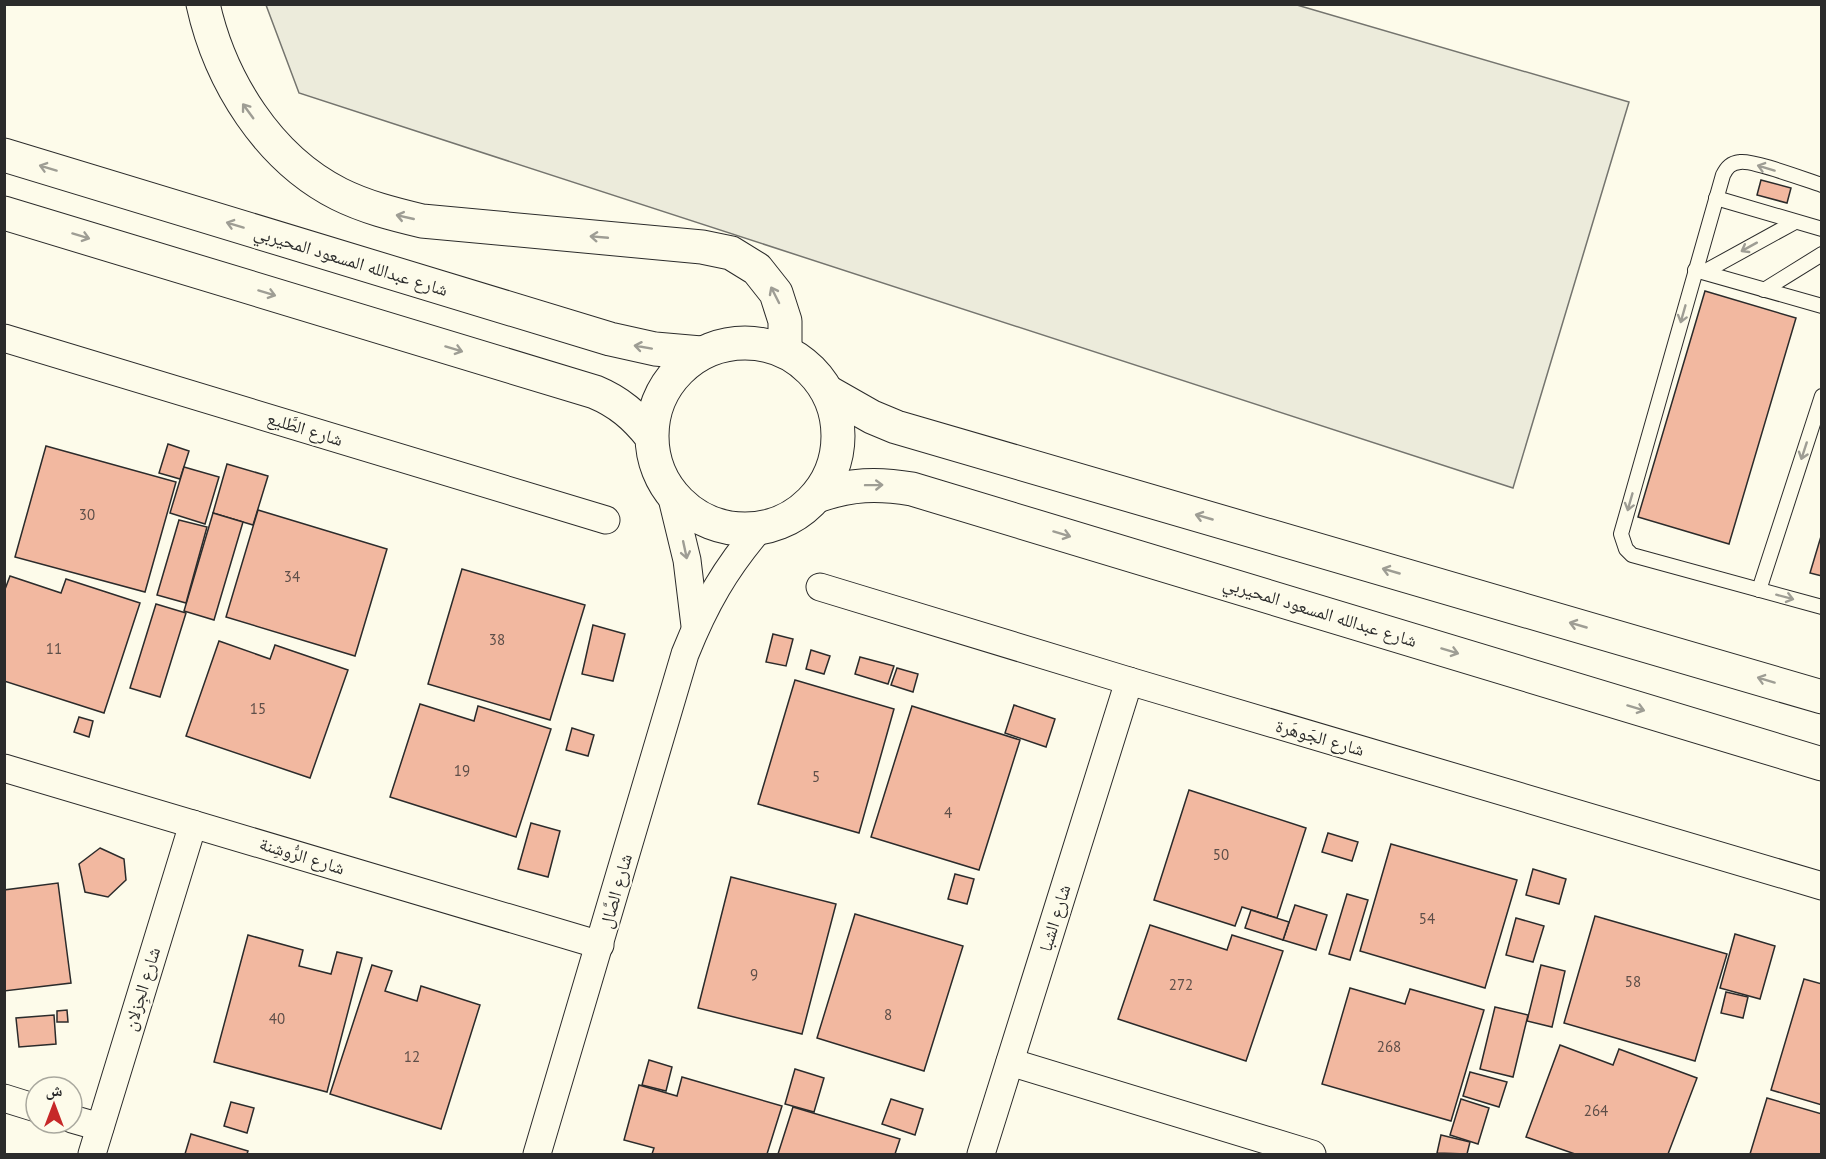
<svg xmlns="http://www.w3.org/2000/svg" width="1826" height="1159" viewBox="0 0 1826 1159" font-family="'PT Sans','Noto Naskh Arabic',sans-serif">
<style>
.green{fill:#ecebdb;stroke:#74746e;stroke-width:1.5}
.building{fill:#f2b8a0;stroke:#2b2b2b;stroke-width:1.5}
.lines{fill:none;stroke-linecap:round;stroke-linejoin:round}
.service-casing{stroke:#2b2b2b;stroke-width:16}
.minor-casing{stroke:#2b2b2b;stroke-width:29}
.tertiary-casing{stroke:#2b2b2b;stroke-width:35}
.motorway-casing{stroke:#2b2b2b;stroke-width:35}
.service{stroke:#fdfbea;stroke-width:14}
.minor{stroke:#fdfbea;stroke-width:27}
.tertiary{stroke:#fdfbea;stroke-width:33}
.motorway{stroke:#fdfbea;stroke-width:33}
.oneway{stroke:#9e9d94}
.labels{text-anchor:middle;stroke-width:4.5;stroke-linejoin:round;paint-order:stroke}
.number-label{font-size:15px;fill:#5d4e48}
.street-label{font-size:18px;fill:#2b2b2b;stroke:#fdfbea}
</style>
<rect width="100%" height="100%" fill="#fdfbea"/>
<polygon class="green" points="266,5 1297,5 1629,102 1513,488 299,93"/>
<g class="building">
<polygon points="1761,180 1791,188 1787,203 1757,195"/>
<polygon points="1705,291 1796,318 1729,544 1638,517"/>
<polygon points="168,444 189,451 180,479 159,473"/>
<polygon points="46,446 176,482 145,592 15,557"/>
<polygon points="227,464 268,476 253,525 213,513"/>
<polygon points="184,467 219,477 205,524 170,513"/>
<polygon points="258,510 387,549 355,656 226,617"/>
<polygon points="213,513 243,522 214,620 184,611"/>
<polygon points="179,520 207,527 186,603 157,595"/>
<polygon points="1822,533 1822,576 1810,573"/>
<polygon points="462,569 585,605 550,720 428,684"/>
<polygon points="10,576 61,593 66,579 140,603 104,713 4,681 4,592"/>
<polygon points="156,604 186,613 160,697 130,688"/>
<polygon points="593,625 625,634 613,681 582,674"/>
<polygon points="773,634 793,639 786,666 766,662"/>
<polygon points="219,641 270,659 275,645 348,670 310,778 186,736"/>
<polygon points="811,650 830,656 824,674 806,669"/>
<polygon points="860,657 894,666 888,684 855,674"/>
<polygon points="897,668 918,674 913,692 891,685"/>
<polygon points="795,680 894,709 859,833 758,804"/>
<polygon points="420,704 474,721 478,706 551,729 516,837 390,797"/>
<polygon points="1014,705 1055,719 1046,747 1005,733"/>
<polygon points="912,706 1020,740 979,870 871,837"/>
<polygon points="79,717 93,721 89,737 74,732"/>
<polygon points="572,728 594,735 588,756 566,750"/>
<polygon points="1189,790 1306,828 1277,918 1242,907 1235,926 1154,900"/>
<polygon points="531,823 560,831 548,877 518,869"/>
<polygon points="1328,833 1358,842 1352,861 1322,852"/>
<polygon points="1391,844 1517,880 1485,988 1360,951"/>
<polygon points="100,848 124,859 126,880 108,897 85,892 79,864"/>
<polygon points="1533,869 1566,879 1559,904 1526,895"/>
<polygon points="955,874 974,879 967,904 948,899"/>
<polygon points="731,877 836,904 802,1034 698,1008"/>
<polygon points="58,883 71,983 4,991 4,890"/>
<polygon points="1347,894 1368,900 1350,960 1329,954"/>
<polygon points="1295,905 1327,915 1316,950 1283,940"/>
<polygon points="1251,910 1289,922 1283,940 1245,928"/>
<polygon points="855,914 963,946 924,1071 817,1038"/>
<polygon points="1595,916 1727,954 1695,1061 1564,1023"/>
<polygon points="1516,918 1544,926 1533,962 1506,955"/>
<polygon points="1150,925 1227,950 1232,935 1283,951 1246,1061 1118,1019"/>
<polygon points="1735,934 1775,946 1760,999 1720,988"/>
<polygon points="248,935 303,950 299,966 331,974 337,952 362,958 327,1092 214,1062"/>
<polygon points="372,965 392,971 385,991 417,1001 421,986 480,1005 441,1129 330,1094"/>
<polygon points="1541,965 1565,971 1552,1027 1527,1021"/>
<polygon points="1804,979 1822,984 1822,1105 1771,1090"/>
<polygon points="1350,988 1405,1004 1410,989 1484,1010 1451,1121 1322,1084"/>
<polygon points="1726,992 1748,997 1743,1018 1721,1013"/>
<polygon points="1495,1007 1528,1015 1513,1077 1480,1069"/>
<polygon points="67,1010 68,1022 57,1022 57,1011"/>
<polygon points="54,1015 56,1044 19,1047 16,1018"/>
<polygon points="1560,1045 1613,1065 1619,1049 1697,1078 1668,1154 1575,1154 1526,1137"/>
<polygon points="649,1060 672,1067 666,1091 642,1085"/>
<polygon points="795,1069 824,1078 814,1112 785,1104"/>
<polygon points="1470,1072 1507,1082 1499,1107 1463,1096"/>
<polygon points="682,1077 782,1106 767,1154 652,1154 654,1148 624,1140 639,1085 677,1096"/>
<polygon points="1767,1098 1822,1114 1822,1154 1750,1154"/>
<polygon points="891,1099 923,1109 915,1135 882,1124"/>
<polygon points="1461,1099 1489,1108 1478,1144 1450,1135"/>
<polygon points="231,1102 254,1108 247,1133 224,1126"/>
<polygon points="793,1107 900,1139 895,1154 778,1154"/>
<polygon points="191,1134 248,1151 247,1154 185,1154"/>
<polygon points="1441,1135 1470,1142 1467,1154 1437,1153"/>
</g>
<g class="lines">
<defs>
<g id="service">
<path d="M1822,185C1806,180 1753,160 1740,162C1731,163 1727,167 1723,175L1621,534L1626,549L1632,555L1822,607"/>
<polyline points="1716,198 1822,229"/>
<polyline points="1695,270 1822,306"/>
<polyline points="1704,272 1795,222"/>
<polyline points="1764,290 1822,254"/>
<polyline points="1759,590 1822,396"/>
</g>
<g id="minor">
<polyline points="4,338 606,520"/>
<polyline points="671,494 687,560 695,626"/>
<polyline points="820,587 1129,681 1822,886"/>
<polyline points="4,768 600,945"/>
<polyline points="1010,1062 1312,1154"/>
<polyline points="4,1098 36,1108"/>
<polyline points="72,1119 100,1127"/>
<polyline points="92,1154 193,824"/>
<path d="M537,1154L685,654C705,604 725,569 760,528"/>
<polyline points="981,1154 1129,681"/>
</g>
<g id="tertiary">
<polyline points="4,155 610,339 655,349 701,353"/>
<path d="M4,213L595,392C619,402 635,416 651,436"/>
<circle cx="745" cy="436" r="93"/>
<polyline points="828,392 872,417 896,427 1822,697"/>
<path d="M817,496C851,484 877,483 912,489L1822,764"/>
</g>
<path id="motorway" d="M203,4C220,81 268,158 339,194C365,207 393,214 422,221L702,247L731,253L757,269L776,293L785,321V351"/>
</defs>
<use href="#service" class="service-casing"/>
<use href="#minor" class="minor-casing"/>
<use href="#tertiary" class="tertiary-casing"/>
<use href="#motorway" class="motorway-casing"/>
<use href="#service" class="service"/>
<use href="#minor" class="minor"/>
<use href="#tertiary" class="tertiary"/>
<use href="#motorway" class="motorway"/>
</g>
<defs><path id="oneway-shaft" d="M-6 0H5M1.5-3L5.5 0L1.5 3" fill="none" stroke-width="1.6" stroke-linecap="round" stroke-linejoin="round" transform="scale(1.5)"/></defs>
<g class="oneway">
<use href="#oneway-shaft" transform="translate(248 111) rotate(-126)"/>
<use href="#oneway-shaft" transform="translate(48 168) rotate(-163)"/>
<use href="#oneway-shaft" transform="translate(1766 168) rotate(-163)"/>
<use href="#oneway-shaft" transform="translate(405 217) rotate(-167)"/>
<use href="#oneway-shaft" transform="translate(235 225) rotate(-163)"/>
<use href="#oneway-shaft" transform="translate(81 236) rotate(17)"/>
<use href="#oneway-shaft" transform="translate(599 237) rotate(-175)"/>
<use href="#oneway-shaft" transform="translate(1749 247) rotate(151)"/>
<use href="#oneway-shaft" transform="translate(267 293) rotate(17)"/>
<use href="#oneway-shaft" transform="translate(775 295) rotate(-117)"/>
<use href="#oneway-shaft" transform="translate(1683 314) rotate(106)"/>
<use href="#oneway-shaft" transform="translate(643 347) rotate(-170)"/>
<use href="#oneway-shaft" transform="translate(454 349) rotate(17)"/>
<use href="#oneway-shaft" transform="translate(1804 451) rotate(108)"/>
<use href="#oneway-shaft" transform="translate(874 485) rotate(-1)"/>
<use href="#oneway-shaft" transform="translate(1630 502) rotate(106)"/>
<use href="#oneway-shaft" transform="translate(1204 517) rotate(-164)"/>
<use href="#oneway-shaft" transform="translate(1062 534) rotate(17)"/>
<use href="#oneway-shaft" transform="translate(685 550) rotate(78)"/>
<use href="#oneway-shaft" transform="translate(1391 571) rotate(-164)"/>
<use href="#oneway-shaft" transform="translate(1785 597) rotate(15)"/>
<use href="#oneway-shaft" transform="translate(1578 625) rotate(-164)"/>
<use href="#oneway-shaft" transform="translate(1450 651) rotate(17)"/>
<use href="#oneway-shaft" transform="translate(1766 680) rotate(-163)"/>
<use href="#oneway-shaft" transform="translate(1636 708) rotate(17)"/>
</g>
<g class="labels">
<g class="number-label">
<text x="87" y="520">30</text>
<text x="292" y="582">34</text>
<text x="497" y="645">38</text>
<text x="54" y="654">11</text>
<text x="258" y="714">15</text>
<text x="462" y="776">19</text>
<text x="816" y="782">5</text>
<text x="948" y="818">4</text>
<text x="1221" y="860">50</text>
<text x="1427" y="924">54</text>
<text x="754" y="980">9</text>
<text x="1633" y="987">58</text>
<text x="1181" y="990">272</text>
<text x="888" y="1020">8</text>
<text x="277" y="1024">40</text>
<text x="1389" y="1052">268</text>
<text x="412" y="1062">12</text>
<text x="1596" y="1116">264</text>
</g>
<g class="street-label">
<text transform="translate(351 261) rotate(17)" y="6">شارع عبدالله المسعود المحيربي</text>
<text transform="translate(305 429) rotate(17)" y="6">شارع الطَّليع</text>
<text transform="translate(1320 612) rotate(17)" y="6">شارع عبدالله المسعود المحيربي</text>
<text transform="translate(1320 738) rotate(16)" y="6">شارع الجَوهَرة</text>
<text transform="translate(302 856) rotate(17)" y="6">شارع الرُّوشِنة</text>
<text transform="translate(616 891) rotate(-74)" y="6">شارع الصَّال</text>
<text transform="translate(1055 918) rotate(-73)" y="6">شارع الشبا</text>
<text transform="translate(142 989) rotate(-73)" y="6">شارع الجِزلان</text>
</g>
</g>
<rect width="1826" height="1159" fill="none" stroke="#2b2b2b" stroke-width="12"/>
<g transform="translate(54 1105)"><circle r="28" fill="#fdfbea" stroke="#a9a89e" stroke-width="1.5"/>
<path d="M0-4.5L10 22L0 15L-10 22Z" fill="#c62828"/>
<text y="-9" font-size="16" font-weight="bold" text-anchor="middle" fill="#2b2b2b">ش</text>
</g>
</svg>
